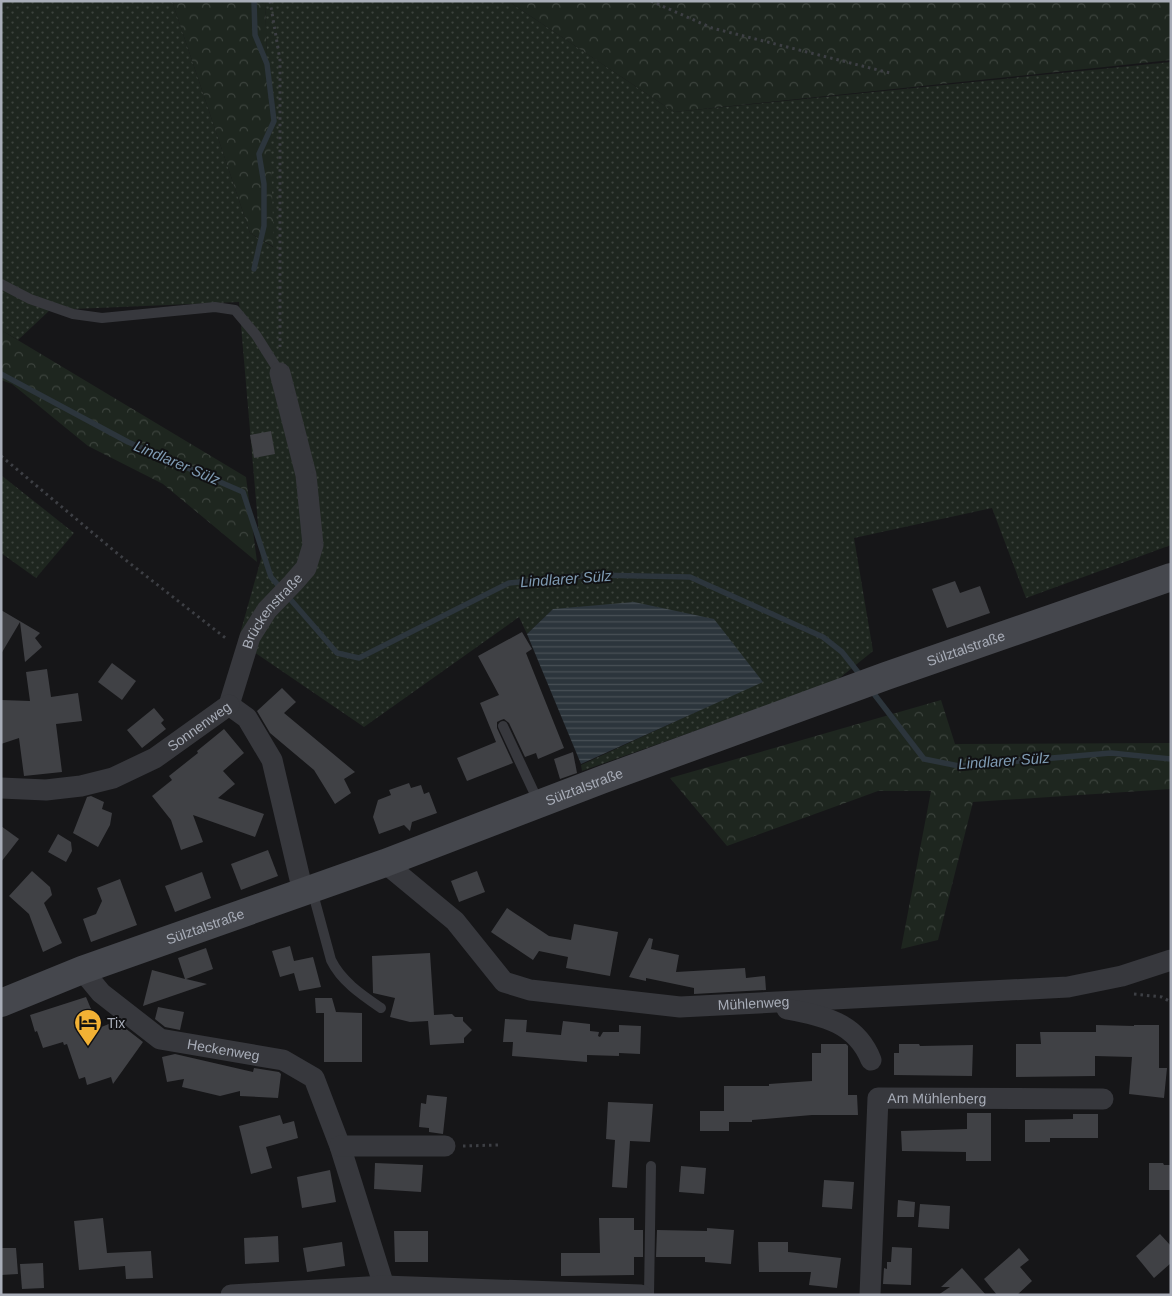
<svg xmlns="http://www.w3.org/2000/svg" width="1172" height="1296" viewBox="0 0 1172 1296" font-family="Arial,sans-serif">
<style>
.grass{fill:url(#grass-dots)}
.forest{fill:url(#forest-crowns)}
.water{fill:url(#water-rules)}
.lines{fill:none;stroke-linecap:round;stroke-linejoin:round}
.stream{stroke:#2c353c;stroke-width:5.5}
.building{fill:#404145}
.path{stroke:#3d3f44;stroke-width:3;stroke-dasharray:2.5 4;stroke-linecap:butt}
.lane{stroke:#37383d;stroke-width:10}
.street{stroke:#37383d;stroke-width:21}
.secondary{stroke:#45474d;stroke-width:28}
.labels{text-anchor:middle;stroke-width:4;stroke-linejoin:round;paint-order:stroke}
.street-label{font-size:14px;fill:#a8adb8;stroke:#111113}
.poi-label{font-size:14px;fill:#a8adb8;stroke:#111113;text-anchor:start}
.water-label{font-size:15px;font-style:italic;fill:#7f9bb3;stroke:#111113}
</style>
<defs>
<pattern id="grass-dots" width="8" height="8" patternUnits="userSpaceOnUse" patternTransform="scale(1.25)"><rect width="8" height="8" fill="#1e261f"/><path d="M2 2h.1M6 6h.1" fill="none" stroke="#3c433d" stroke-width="1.8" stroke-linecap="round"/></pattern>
<pattern id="forest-crowns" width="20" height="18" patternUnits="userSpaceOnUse" patternTransform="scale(1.25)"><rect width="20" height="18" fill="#1e261f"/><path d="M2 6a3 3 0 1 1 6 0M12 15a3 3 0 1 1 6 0" fill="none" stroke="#3c433d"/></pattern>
<pattern id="water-rules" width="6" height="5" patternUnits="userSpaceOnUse" patternTransform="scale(1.25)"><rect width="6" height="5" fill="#2c353c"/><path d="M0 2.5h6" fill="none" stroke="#485056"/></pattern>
</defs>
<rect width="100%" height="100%" fill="#161618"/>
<g class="grass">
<polygon points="1,1 172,1 250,233 273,247 265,1 508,1 674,112 1171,62 1171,545 1026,598 992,508 854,538 873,651 836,681 582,771 581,765 763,681 553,609 527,634 519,617 364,727 238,641 261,559 239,302 50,310 18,340 1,330"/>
<polygon points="1,475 74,533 36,578 1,553"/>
</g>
<g class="forest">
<polygon points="172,1 265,1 274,247 250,233"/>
<polygon points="508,1 1171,1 1171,60 674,112"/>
<polygon points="1,330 246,477 257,562 163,484 88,446 12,384 1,380"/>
<polygon points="941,700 955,744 1171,743 1171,789 973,802 938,940 901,949 931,791 878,791 727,846 670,778"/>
</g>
<polygon class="water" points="634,602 714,619 763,682 581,764 527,634 553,609"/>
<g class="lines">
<g class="stream">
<polyline points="254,1 255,35 267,64 274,121 259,154 264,184 264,226 254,269"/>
<polyline points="1,374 128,442 243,492 271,577 337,653 359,658 509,583 593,575 690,577 823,637 842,652 861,676"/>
<polyline points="871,690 924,759 959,766 1111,753 1171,759"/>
</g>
</g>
<g class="building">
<polygon points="271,431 275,454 254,458 250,435"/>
<polygon points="955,581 960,593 980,586 990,613 947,628 932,589"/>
<polygon points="1,610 40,633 35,638 42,647 25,662 20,622 1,654"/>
<polygon points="522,632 532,649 526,653 564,748 538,759 536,753 525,757 509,723 504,719 501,720 497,722 497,728 513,763 467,781 457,758 496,742 480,703 499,695 478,656"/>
<polygon points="112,663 136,681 122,700 98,682"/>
<polygon points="47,669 51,697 78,693 82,721 56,724 62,772 24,776 19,738 1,744 1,700 30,701 26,672"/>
<polygon points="282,688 296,702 284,713 355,772 344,779 351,793 335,804 314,770 270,733 257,711"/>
<polygon points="154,708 164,720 161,723 166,729 142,748 127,730"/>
<polygon points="224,729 244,753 223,771 235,784 218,798 264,814 255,837 193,815 203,842 181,850 171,820 152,796 172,780 169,776 198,753 197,751"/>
<polygon points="573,752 577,773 560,779 554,759"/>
<polygon points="409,783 411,788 421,785 424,794 429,792 437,813 412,822 410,831 404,825 379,834 373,817 378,800 391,795 389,790"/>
<polygon points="91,796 104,802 102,809 112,813 110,825 98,847 73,833 87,797"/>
<polygon points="1,826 19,839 1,862"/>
<polygon points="58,834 71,842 72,851 66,862 48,852"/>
<polygon points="268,850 278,876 241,890 231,864"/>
<polygon points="32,871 50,887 52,895 44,903 62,943 43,952 29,914 9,896"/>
<polygon points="477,871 485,892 459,902 451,881"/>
<polygon points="202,872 211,898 175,912 165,886"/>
<polygon points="120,879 137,925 91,942 83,919 96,914 102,901 97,888"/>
<polygon points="507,908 549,936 571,940 574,924 618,932 610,976 566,968 568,957 539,951 533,960 491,932"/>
<polygon points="649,938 653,939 651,949 679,955 676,972 745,968 746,978 765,976 766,990 694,994 694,988 646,978 646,981 629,977"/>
<polygon points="290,946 294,961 313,957 321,987 299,991 294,973 280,977 272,951"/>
<polygon points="206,948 213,969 186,979 207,984 143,1006 152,970 185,979 178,958"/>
<polygon points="430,953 434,1015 452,1014 455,1017 463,1017 463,1021 472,1030 464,1038 464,1043 430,1045 428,1021 410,1022 390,1017 395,998 373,993 372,956"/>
<polygon points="86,997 99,1028 116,1021 143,1042 113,1084 111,1077 87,1085 85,1077 79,1079 67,1044 64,1045 63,1042 43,1048 37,1031 35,1032 30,1015"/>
<polygon points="315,998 332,998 336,1012 362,1013 362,1062 324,1062 324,1013 316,1013"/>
<polygon points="158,1007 184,1012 180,1030 165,1027 155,1019"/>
<polygon points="505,1019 527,1020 526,1032 561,1035 563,1021 590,1024 590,1031 599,1032 598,1036 600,1037 603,1032 619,1032 619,1025 641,1026 640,1054 619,1053 619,1056 587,1055 587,1062 512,1056 513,1042 503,1042"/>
<polygon points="1096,1025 1134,1026 1134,1025 1159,1025 1159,1068 1167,1068 1164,1098 1129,1094 1132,1057 1095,1056 1095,1076 1016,1077 1016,1044 1041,1044 1040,1032 1096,1032"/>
<polygon points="821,1044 846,1044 848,1046 848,1095 857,1095 858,1115 812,1115 752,1120 752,1122 729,1122 729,1131 700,1131 700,1111 724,1111 724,1086 769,1086 769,1084 812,1081 812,1053 821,1053"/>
<polygon points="899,1044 919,1044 920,1046 973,1045 972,1076 894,1075 894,1053 899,1053"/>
<polygon points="175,1054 253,1072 254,1068 279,1072 281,1074 278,1098 240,1096 240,1091 220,1096 182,1087 184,1079 167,1082 162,1057"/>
<polygon points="427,1095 447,1097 443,1134 429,1132 429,1128 419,1127 421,1103 426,1104"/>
<polygon points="608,1102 653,1104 650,1142 630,1141 627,1188 612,1187 615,1140 606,1139"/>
<polygon points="967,1113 991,1113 991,1161 966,1161 966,1152 902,1151 901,1131 967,1129"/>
<polygon points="1073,1114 1098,1114 1098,1138 1050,1138 1050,1142 1025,1142 1025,1120 1073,1119"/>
<polygon points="280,1115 283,1124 294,1121 298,1138 266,1147 272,1168 251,1174 239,1126"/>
<polygon points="375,1163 423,1165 421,1192 374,1189"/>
<polygon points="1149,1163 1163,1163 1164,1165 1171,1165 1171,1190 1149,1190"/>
<polygon points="681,1166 706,1168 704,1194 679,1192"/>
<polygon points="330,1170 336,1202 302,1208 297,1177"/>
<polygon points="824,1180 854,1182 852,1209 822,1207"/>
<polygon points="898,1200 915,1202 914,1217 897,1217"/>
<polygon points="920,1204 950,1206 949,1229 918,1227"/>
<polygon points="103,1218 107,1253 151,1251 153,1278 126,1279 125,1266 79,1270 74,1221"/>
<polygon points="599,1218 634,1218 634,1230 643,1230 643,1257 634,1257 634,1275 561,1276 561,1253 600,1253"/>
<polygon points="707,1228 734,1230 731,1264 705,1262 705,1257 656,1257 657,1230 707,1231"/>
<polygon points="394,1231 428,1231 428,1262 395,1262"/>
<polygon points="1160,1234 1171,1246 1171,1263 1154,1278 1136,1256"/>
<polygon points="278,1236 279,1262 245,1264 244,1238"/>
<polygon points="342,1242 345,1266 307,1272 303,1248"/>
<polygon points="758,1242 788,1242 788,1252 841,1258 837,1288 809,1285 811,1272 759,1272"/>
<polygon points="892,1247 912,1248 911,1285 883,1284 884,1268 887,1269 887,1262 891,1262"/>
<polygon points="1,1248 16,1248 18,1274 1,1275"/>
<polygon points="1019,1248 1029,1260 1020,1267 1032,1281 1017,1295 997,1295 984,1279"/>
<polygon points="43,1263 44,1288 22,1289 20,1264"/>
<polygon points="962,1268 986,1295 938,1295 950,1287 941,1287"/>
</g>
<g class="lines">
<g class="path">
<polyline points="270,1 280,60 280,347"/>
<polyline points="651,1 712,28 890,73"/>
<polyline points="1,456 118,554 228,640"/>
<polyline points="1134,994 1162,997 1171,1002"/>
<polyline points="463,1146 498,1145"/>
</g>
<g class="lane">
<polyline points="1,284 30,299 73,314 102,318 215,307 235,310 256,335 280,373"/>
<polyline points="503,726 539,803"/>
<path d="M312,890L331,960C341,981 362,995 381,1008"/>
<polyline points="649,1295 651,1166"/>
</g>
<g class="street">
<path id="s1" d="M229,705L250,637L267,610L293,583L306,568L313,545L306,475L280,373"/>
<polyline points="229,705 247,718 272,760 303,892"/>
<path id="s2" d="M1,788L46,790L81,786L113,778L155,758L229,705"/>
<path id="s3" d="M385,863L455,921L504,982L530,990L680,1007L1068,987L1122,976L1171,960"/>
<path id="s4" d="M82,970L101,993L160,1039L283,1060L314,1078L340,1146L384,1286"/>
<path d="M787,1009C823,1016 856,1022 871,1060"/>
<polyline points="340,1146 445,1146"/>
<polyline points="231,1295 384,1286 641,1295"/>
<path id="s5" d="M870,1295L878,1098L1103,1099"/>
</g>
<path class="secondary" id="s6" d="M1,1003L82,970L385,863L604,779L886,676L1171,577"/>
</g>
<defs>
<symbol id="hotel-pin" viewBox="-11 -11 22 30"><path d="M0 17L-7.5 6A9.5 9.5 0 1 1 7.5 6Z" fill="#f2b134" stroke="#111113"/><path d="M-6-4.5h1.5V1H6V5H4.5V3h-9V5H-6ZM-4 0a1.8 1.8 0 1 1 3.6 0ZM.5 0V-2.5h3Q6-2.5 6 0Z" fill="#111"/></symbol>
</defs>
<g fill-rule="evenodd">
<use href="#hotel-pin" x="72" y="1007" width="32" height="43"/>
</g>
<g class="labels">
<g class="street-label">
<text dy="5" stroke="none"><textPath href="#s1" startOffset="105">Brückenstraße</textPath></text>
<text dy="5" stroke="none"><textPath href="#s6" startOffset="1028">Sülztalstraße</textPath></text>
<text dy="5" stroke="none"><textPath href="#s2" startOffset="214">Sonnenweg</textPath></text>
<text dy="5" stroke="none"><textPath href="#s6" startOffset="622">Sülztalstraße</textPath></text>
<text dy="5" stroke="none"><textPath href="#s6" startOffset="218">Sülztalstraße</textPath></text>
<text dy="5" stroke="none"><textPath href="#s3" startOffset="421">Mühlenweg</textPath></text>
<text dy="5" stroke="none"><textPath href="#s4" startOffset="169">Heckenweg</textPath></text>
<text dy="5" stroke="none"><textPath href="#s5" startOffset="256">Am Mühlenberg</textPath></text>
</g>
<g class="poi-label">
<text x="107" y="1028">Tix</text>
</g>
<g class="water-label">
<text transform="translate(177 463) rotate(23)" y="5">Lindlarer Sülz</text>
<text transform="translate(566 579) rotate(-4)" y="5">Lindlarer Sülz</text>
<text transform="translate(1004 761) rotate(-4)" y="5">Lindlarer Sülz</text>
</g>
</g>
<rect width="1172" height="1296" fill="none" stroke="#a8adb8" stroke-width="5"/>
</svg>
